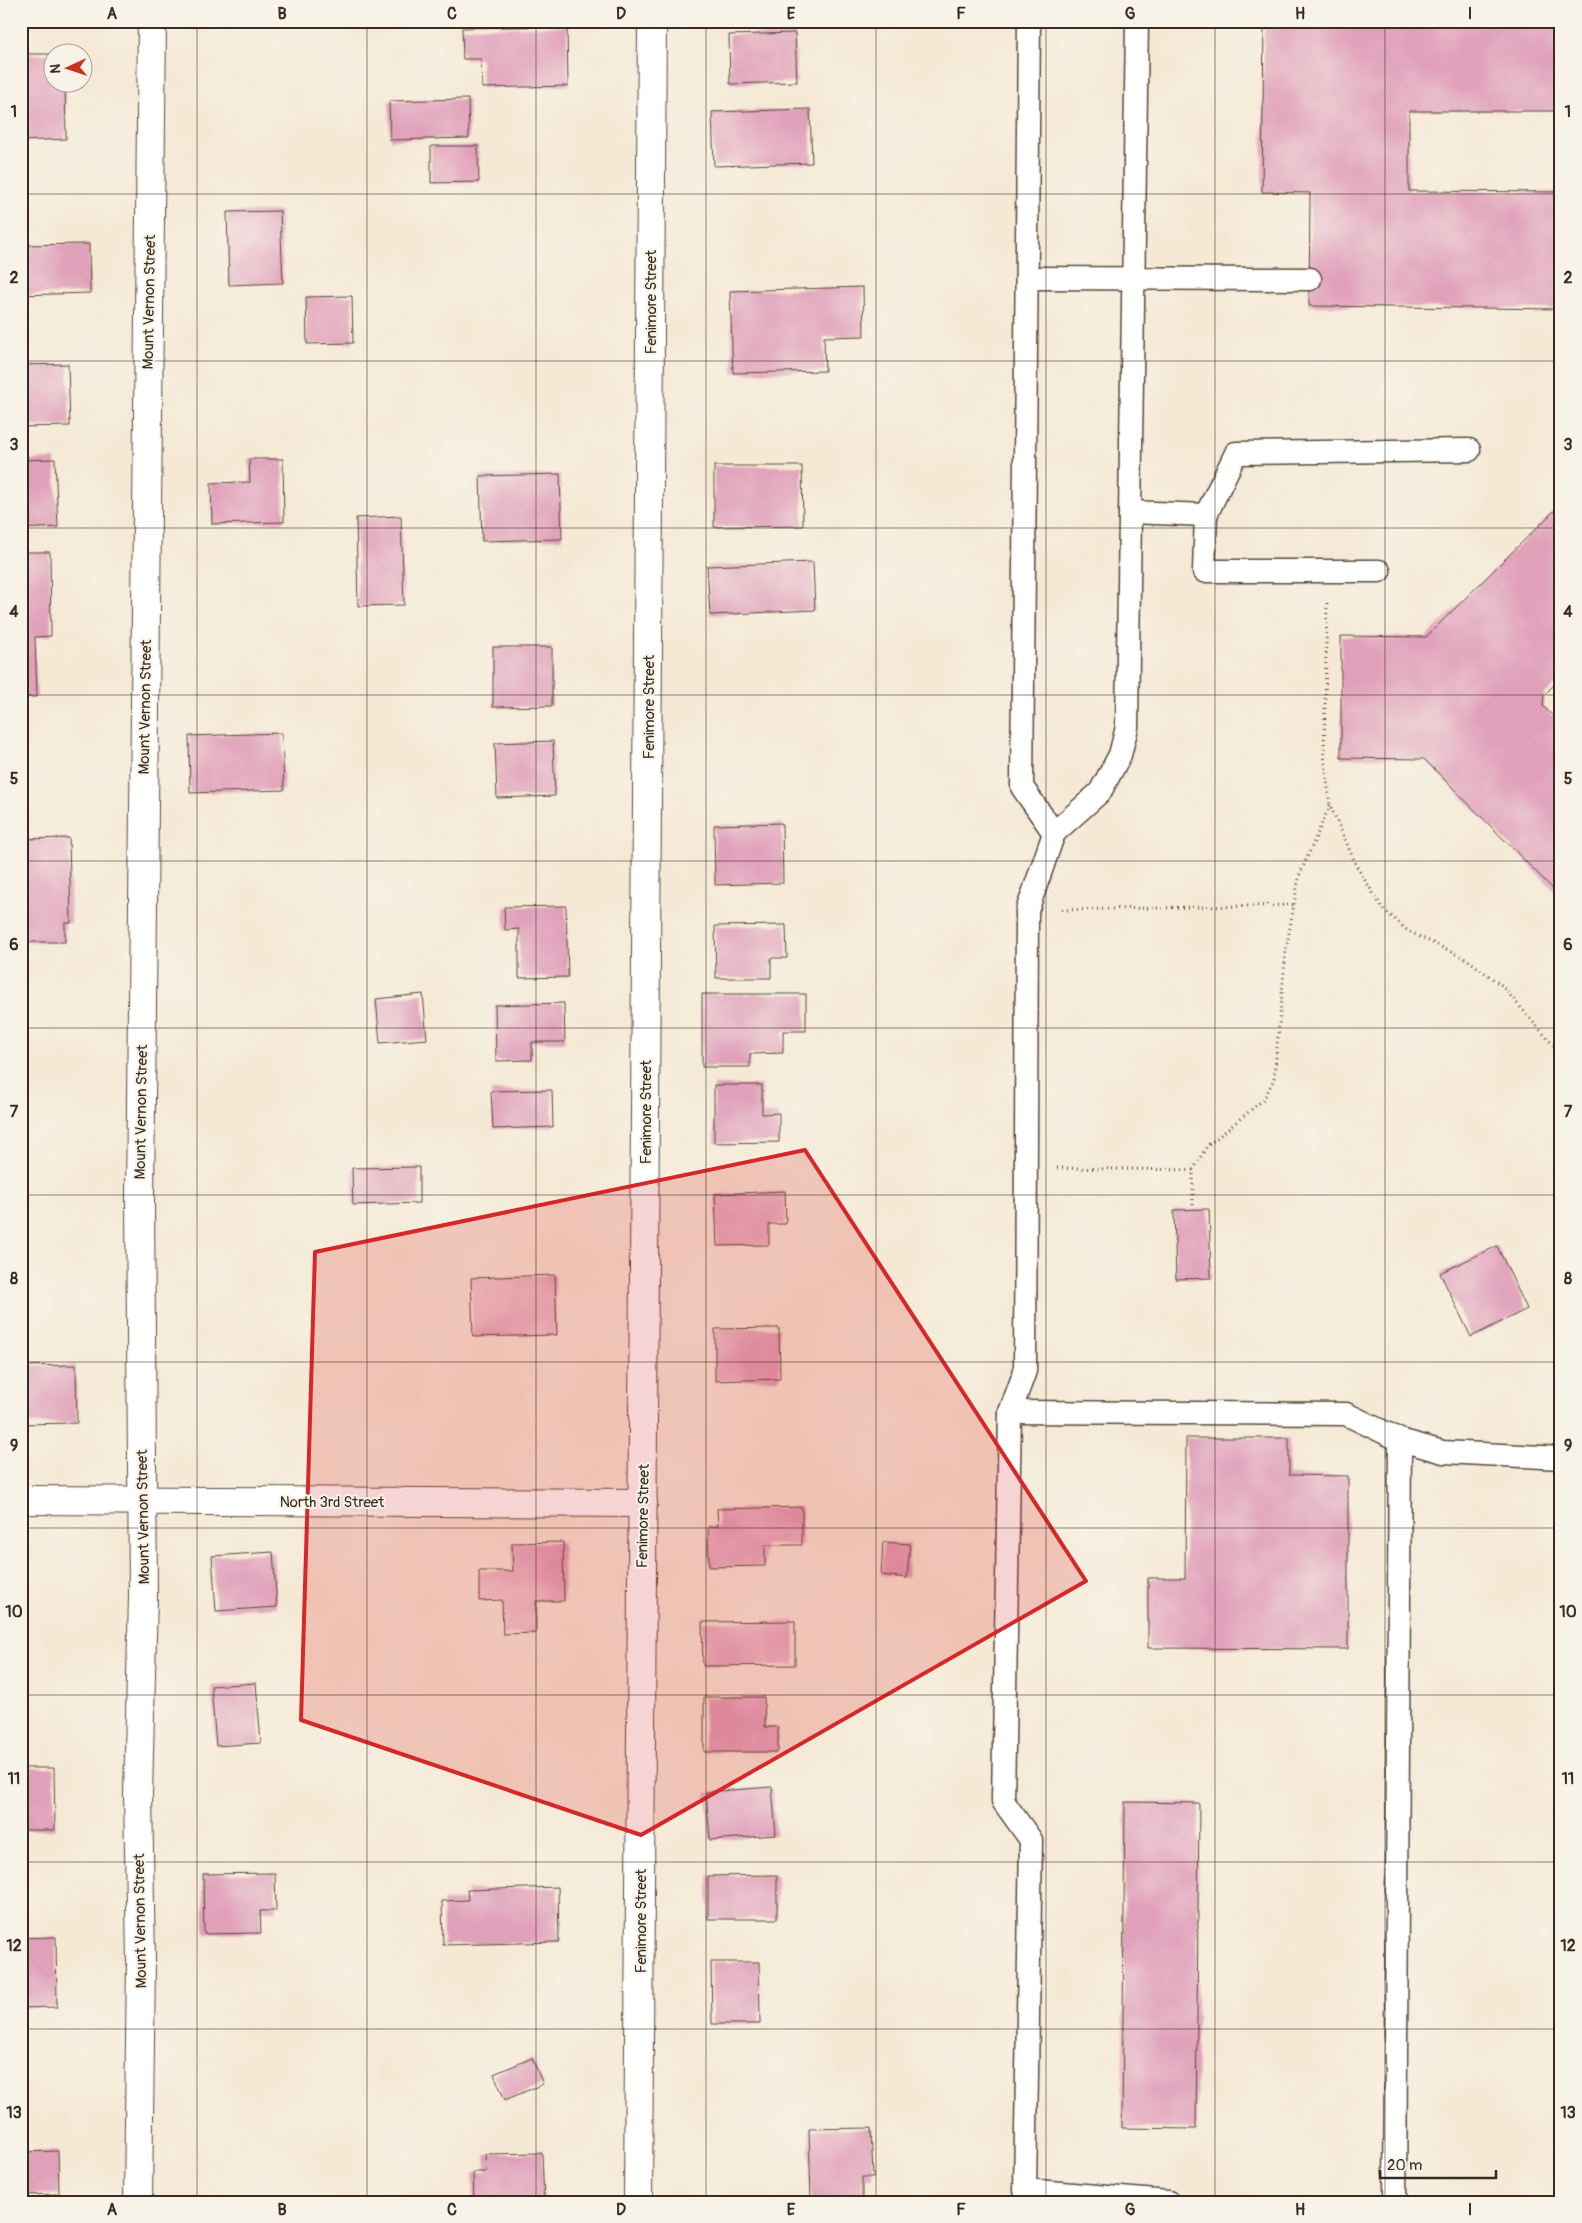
<svg xmlns="http://www.w3.org/2000/svg" width="1582" height="2223" viewBox="0 0 1582 2223" font-family="Pangolin,sans-serif">
<style>
.building{fill:#e0a0ba}
.lines{fill:none;stroke-linecap:round;stroke-linejoin:round}
.lane-casing{stroke:#574739;stroke-width:25}
.street-casing{stroke:#574739;stroke-width:30}
.path{stroke:#574739;stroke-width:3;stroke-dasharray:1 4;stroke-linecap:butt}
.lane{stroke:#fff;stroke-width:22}
.street{stroke:#fff;stroke-width:28}
.marked{fill:#d62828;fill-opacity:0.2;stroke:#d62828;stroke-width:4;stroke-linejoin:round}
.grid{fill:none;stroke:#3b2a1e;stroke-width:1;stroke-opacity:0.55}
.labels{text-anchor:middle;stroke-width:4;stroke-linejoin:round;paint-order:stroke}
.street-label{font-size:15px;fill:#3b2a1e;stroke:#f7f3e8}
.neatline{fill:none;stroke:#3b2a1e;stroke-width:2}
.grid-label{font-size:16px;text-anchor:middle;font-weight:bold;fill:#3b2a1e}
</style>
<rect width="100%" height="100%" fill="#f7f3e8"/>
<filter id="ink" filterUnits="userSpaceOnUse"><feTurbulence type="fractalNoise" baseFrequency=".02" numOctaves="2"/><feDisplacementMap in="SourceGraphic" scale="10" xChannelSelector="R" yChannelSelector="G"/><feConvolveMatrix kernelMatrix="1 2 1 2 8 2 1 2 1" color-interpolation-filters="sRGB"/></filter>
<filter id="wash" filterUnits="userSpaceOnUse"><feTurbulence type="fractalNoise" baseFrequency=".0096" numOctaves="4" result="noise"/><feDisplacementMap in="SourceGraphic" scale="20" xChannelSelector="R" yChannelSelector="G"/><feGaussianBlur stdDeviation="1.12" result="paint"/><feColorMatrix in="noise" values="0 0 0 0 0 0 0 0 0 0 0 0 0 0 0 0 0 1.4 0 .05"/><feComposite in="paint" operator="in"/></filter>
<g filter="url(#wash)">
<rect width="100%" height="100%" fill="#f5e9d5"/>
<g id="blocks">
<g class="building">
<polygon points="1264,21 1561,21 1561,111 1409,111 1409,191 1561,192 1561,309 1309,306 1310,193 1262,192"/>
<polygon points="567,26 568,86 482,88 481,59 463,59 462,28"/>
<polygon points="795,33 797,82 730,84 729,35"/>
<polygon points="21,54 52,54 52,82 65,82 66,139 23,141"/>
<polygon points="468,99 469,138 390,140 389,101"/>
<polygon points="810,109 812,163 714,166 712,112"/>
<polygon points="431,146 478,146 479,182 431,183"/>
<polygon points="280,211 283,283 229,285 227,212"/>
<polygon points="89,244 90,293 21,295 21,245"/>
<polygon points="863,287 864,336 824,337 825,371 733,373 730,291"/>
<polygon points="352,296 353,343 307,344 306,297"/>
<polygon points="68,364 70,426 21,427 21,365"/>
<polygon points="55,459 58,527 21,529 21,460"/>
<polygon points="249,459 283,459 284,522 212,524 211,483 250,482"/>
<polygon points="714,466 802,466 803,526 714,527"/>
<polygon points="560,474 562,539 482,541 480,476"/>
<polygon points="1561,504 1561,678 1544,695 1543,706 1561,724 1561,897 1424,759 1341,758 1341,636 1426,637"/>
<polygon points="401,516 404,605 358,606 356,518"/>
<polygon points="21,552 50,552 51,636 35,637 37,697 21,697"/>
<polygon points="813,562 815,610 710,615 707,566"/>
<polygon points="493,647 552,647 552,706 493,707"/>
<polygon points="282,733 284,790 190,793 189,736"/>
<polygon points="553,741 555,796 497,798 495,743"/>
<polygon points="782,823 783,883 715,885 714,825"/>
<polygon points="69,838 71,923 65,923 65,942 21,942 21,839"/>
<polygon points="566,906 568,977 519,978 519,929 505,930 504,907"/>
<polygon points="786,925 787,958 771,958 771,978 716,978 715,926"/>
<polygon points="423,994 427,1039 380,1043 376,999"/>
<polygon points="702,994 806,994 806,1031 783,1031 783,1053 750,1054 750,1067 702,1067"/>
<polygon points="564,1003 565,1042 532,1042 532,1060 496,1061 495,1005"/>
<polygon points="714,1085 762,1085 762,1114 779,1113 779,1142 714,1143"/>
<polygon points="552,1090 553,1127 493,1129 491,1091"/>
<polygon points="419,1167 419,1203 353,1205 352,1168"/>
<polygon points="785,1191 786,1224 769,1224 769,1245 717,1246 715,1194"/>
<polygon points="1209,1209 1211,1278 1176,1279 1174,1210"/>
<polygon points="1497,1246 1527,1309 1471,1337 1440,1273"/>
<polygon points="555,1275 557,1335 473,1337 471,1278"/>
<polygon points="779,1328 780,1379 715,1381 715,1329"/>
<polygon points="76,1365 77,1423 21,1424 21,1366"/>
<polygon points="1186,1438 1289,1438 1289,1475 1348,1476 1348,1649 1148,1648 1148,1578 1185,1578"/>
<polygon points="802,1507 802,1545 765,1545 765,1566 709,1567 708,1527 718,1526 717,1509"/>
<polygon points="563,1542 564,1601 536,1601 536,1633 503,1634 502,1600 479,1601 479,1571 513,1571 512,1543"/>
<polygon points="883,1542 910,1544 907,1578 881,1575"/>
<polygon points="273,1552 277,1607 216,1611 212,1556"/>
<polygon points="795,1621 795,1665 703,1666 702,1622"/>
<polygon points="256,1683 261,1743 216,1746 211,1686"/>
<polygon points="704,1697 764,1697 765,1727 778,1727 778,1752 704,1752"/>
<polygon points="21,1768 54,1768 55,1830 21,1830"/>
<polygon points="772,1787 776,1835 710,1840 706,1792"/>
<polygon points="1125,1802 1199,1803 1196,2129 1122,2128"/>
<polygon points="275,1873 276,1911 260,1911 261,1933 204,1934 203,1874"/>
<polygon points="777,1875 777,1919 708,1919 708,1876"/>
<polygon points="558,1887 559,1942 443,1945 442,1901 468,1900 467,1890"/>
<polygon points="56,1937 57,2007 21,2008 21,1938"/>
<polygon points="711,1962 759,1962 760,2024 712,2024"/>
<polygon points="532,2058 543,2084 505,2100 494,2074"/>
<polygon points="871,2128 873,2177 862,2177 862,2202 811,2202 809,2129"/>
<polygon points="58,2151 59,2194 21,2195 21,2152"/>
<polygon points="542,2153 544,2202 474,2202 473,2172 486,2172 485,2154"/>
</g>
</g>
</g>
<g filter="url(#ink)">
<use href="#blocks" fill-opacity="0" stroke="#574739" stroke-width="1"/>
<g class="lines">
<defs>
<g id="lane">
<polyline points="1029,21 1022,787 1054,833 1027,911 1025,1371 1010,1412 1003,1801 1031,1840 1025,2190 1168,2202"/>
<polyline points="1027,278 1310,279"/>
<polyline points="1130,512 1206,515 1236,453 1469,450"/>
<polyline points="1206,515 1204,571 1379,571"/>
<polyline points="1054,833 1100,792 1120,755 1127,727 1137,21"/>
<polyline points="1010,1412 1346,1414 1400,1440 1443,1452 1561,1458"/>
<polyline points="1395,2202 1400,1440"/>
</g>
<g id="street">
<polyline points="21,1500 643,1503"/>
<polyline points="138,2202 141,1961 138,1794 143,1596 140,1201 152,21"/>
<polyline points="638,2202 652,21"/>
</g>
</defs>
<use href="#lane" class="lane-casing"/>
<use href="#street" class="street-casing"/>
<g class="path">
<polyline points="1327,603 1324,754 1330,805 1357,867 1382,908 1408,931 1468,960 1501,985 1561,1054"/>
<polyline points="1062,910 1294,905"/>
<polyline points="1057,1168 1193,1170"/>
<polyline points="1193,1205 1193,1170 1207,1146 1264,1099 1274,1079 1286,950 1299,876 1330,805"/>
</g>
<use href="#lane" class="lane"/>
<use href="#street" class="street"/>
</g>
</g>
<path class="marked" d="M805,1150L1086,1581L641,1835L301,1720L315,1252Z"/>
<path class="grid" d="M197,21V2202M367,21V2202M536,21V2202M706,21V2202M876,21V2202M1046,21V2202M1215,21V2202M1385,21V2202M21,194H1561M21,361H1561M21,528H1561M21,695H1561M21,861H1561M21,1028H1561M21,1195H1561M21,1362H1561M21,1528H1561M21,1695H1561M21,1862H1561M21,2029H1561"/>
<g class="labels">
<g class="street-label">
<text transform="translate(149 302) rotate(-89)" y="5">Mount Vernon Street</text>
<text transform="translate(651 302) rotate(-90)" y="5">Fenimore Street</text>
<text transform="translate(145 707) rotate(-89)" y="5">Mount Vernon Street</text>
<text transform="translate(649 707) rotate(-90)" y="5">Fenimore Street</text>
<text transform="translate(141 1112) rotate(-89)" y="5">Mount Vernon Street</text>
<text transform="translate(646 1112) rotate(-90)" y="5">Fenimore Street</text>
<text x="332" y="1507">North 3rd Street</text>
<text transform="translate(643 1516) rotate(-89)" y="5">Fenimore Street</text>
<text transform="translate(143 1517) rotate(-91)" y="5">Mount Vernon Street</text>
<text transform="translate(140 1921) rotate(-91)" y="5">Mount Vernon Street</text>
<text transform="translate(641 1921) rotate(-90)" y="5">Fenimore Street</text>
</g>
</g>
<rect width="1582" height="2223" fill="none" stroke="#f7f3e8" stroke-width="55"/>
<g transform="translate(68 68) rotate(267)"><circle r="24" fill="#f7f3e8" stroke="#aca397"/>
<path d="M0-4L9 19L0 12L-9 19Z" fill="#c8321e"/>
<text y="-8" font-size="14" font-weight="bold" text-anchor="middle" fill="#3b2a1e">N</text>
</g>
<path d="M1380 2170v8h116v-8" fill="none" stroke="#3b2a1e" stroke-width="2.5"/>
<text x="1387" y="2170" font-size="15" fill="#3b2a1e" stroke="#f7f3e8" stroke-width="4" paint-order="stroke">20 m</text>
<rect x="28" y="28" width="1526" height="2168" class="neatline"/>
<g class="grid-label">
<text x="112" y="19">A</text>
<text x="282" y="19">B</text>
<text x="452" y="19">C</text>
<text x="621" y="19">D</text>
<text x="791" y="19">E</text>
<text x="961" y="19">F</text>
<text x="1130" y="19">G</text>
<text x="1300" y="19">H</text>
<text x="1470" y="19">I</text>
<text x="14" y="117">1</text>
<text x="1568" y="117">1</text>
<text x="14" y="283">2</text>
<text x="1568" y="283">2</text>
<text x="14" y="450">3</text>
<text x="1568" y="450">3</text>
<text x="14" y="617">4</text>
<text x="1568" y="617">4</text>
<text x="14" y="784">5</text>
<text x="1568" y="784">5</text>
<text x="14" y="950">6</text>
<text x="1568" y="950">6</text>
<text x="14" y="1117">7</text>
<text x="1568" y="1117">7</text>
<text x="14" y="1284">8</text>
<text x="1568" y="1284">8</text>
<text x="14" y="1451">9</text>
<text x="1568" y="1451">9</text>
<text x="14" y="1617">10</text>
<text x="1568" y="1617">10</text>
<text x="14" y="1784">11</text>
<text x="1568" y="1784">11</text>
<text x="14" y="1951">12</text>
<text x="1568" y="1951">12</text>
<text x="14" y="2118">13</text>
<text x="1568" y="2118">13</text>
<text x="112" y="2215">A</text>
<text x="282" y="2215">B</text>
<text x="452" y="2215">C</text>
<text x="621" y="2215">D</text>
<text x="791" y="2215">E</text>
<text x="961" y="2215">F</text>
<text x="1130" y="2215">G</text>
<text x="1300" y="2215">H</text>
<text x="1470" y="2215">I</text>
</g>
</svg>
